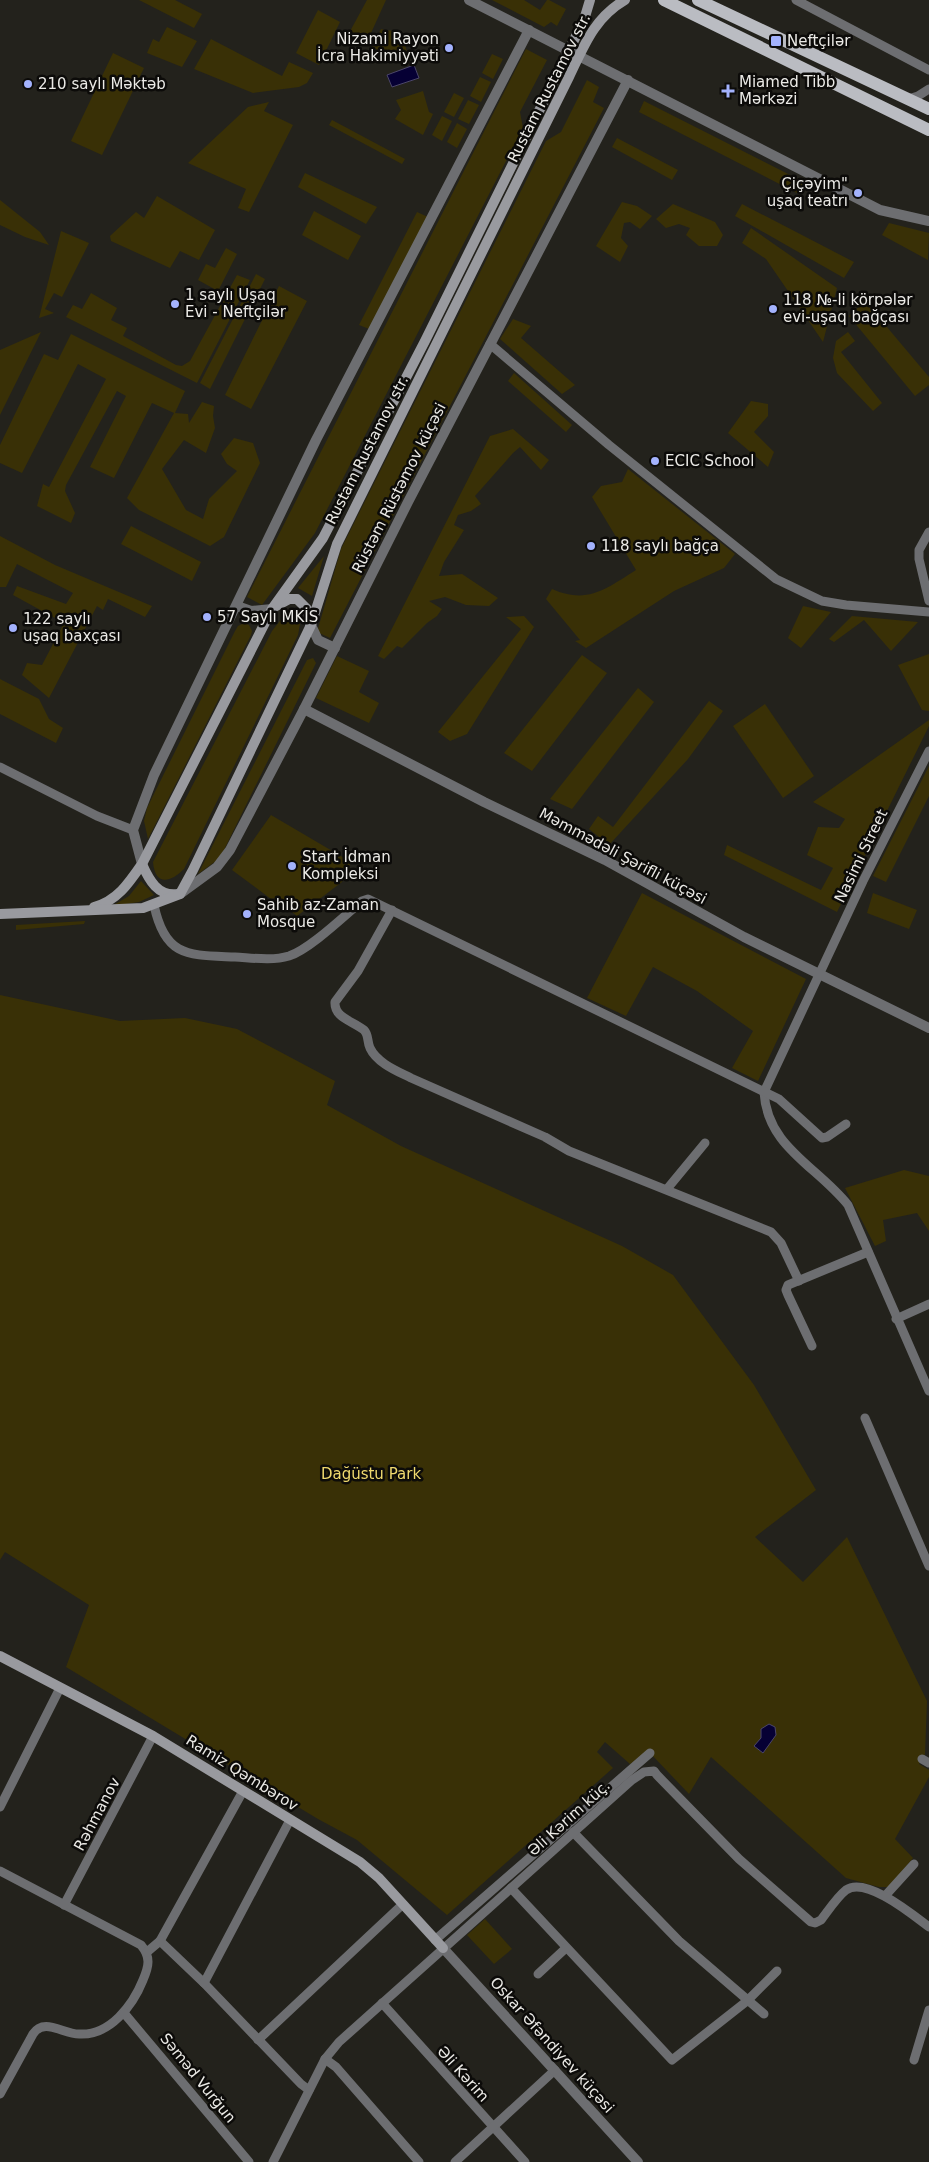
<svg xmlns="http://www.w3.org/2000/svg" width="929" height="2162" viewBox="0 0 929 2162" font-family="'DejaVu Sans',sans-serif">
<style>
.green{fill:#393006}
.water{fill:#060034;stroke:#4b4669}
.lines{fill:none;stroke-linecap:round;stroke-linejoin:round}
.minor{stroke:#6d6e71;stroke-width:9}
.tertiary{stroke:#6d6e71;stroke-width:10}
.secondary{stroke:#999a9f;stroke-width:10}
.primary{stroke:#babcc2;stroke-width:12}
.poi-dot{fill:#a3b2fd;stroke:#0c0b09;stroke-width:2}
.labels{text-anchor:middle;stroke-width:5;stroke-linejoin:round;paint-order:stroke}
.poi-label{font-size:15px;fill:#ebeae6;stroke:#0c0b09;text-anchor:start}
.street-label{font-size:15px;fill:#ebeae6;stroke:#0c0b09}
.park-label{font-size:15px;fill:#efd96e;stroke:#0c0b09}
</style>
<rect width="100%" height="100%" fill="#23221c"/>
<g class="green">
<polygon points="139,0 175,0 202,14 194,28"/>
<polygon points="367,0 386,0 366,44 348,35"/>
<polygon points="492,0 524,0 540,10 547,0 549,0 566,9 557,26 551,22 544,27"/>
<polygon points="318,10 340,22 319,65 296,53"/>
<polygon points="167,27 197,41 182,67 147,53 153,39 159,42"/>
<path d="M381,29C386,31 389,30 394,31C404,33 405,44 407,52L382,61L377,50L372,46Z"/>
<polygon points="211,39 282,76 289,62 313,73 307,83 299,87 253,93 194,69"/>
<polygon points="526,49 547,60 520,112 523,128 315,533 262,605 247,597"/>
<polygon points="113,53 144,68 102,155 71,141"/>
<polygon points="492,54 503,59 493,79 482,73"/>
<polygon points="480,77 491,82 481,102 470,96"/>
<polygon points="587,80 599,87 593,102 604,108 330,638 317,632 341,549 546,141 561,132"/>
<polygon points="423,91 429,112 433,114 423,135 395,119 401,110 396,100"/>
<polygon points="454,93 464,98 454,117 444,112"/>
<polygon points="468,100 479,105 469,124 458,119"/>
<polygon points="644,101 804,182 797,193 639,112"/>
<polygon points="269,102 264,111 293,125 249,212 238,208 246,189 188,163 248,107"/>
<polygon points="442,116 452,121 442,141 432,135"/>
<polygon points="332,120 405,159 402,164 329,125"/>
<polygon points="457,123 467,129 457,148 447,142"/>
<polygon points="617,138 678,170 672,180 612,147"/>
<polygon points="305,173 377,207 366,224 298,187"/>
<polygon points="157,196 215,230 199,260 180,251 170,268 111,241 110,236 136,212 144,218"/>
<polygon points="0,200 40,232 49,245 25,237 0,225"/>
<polygon points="622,202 637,206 652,216 640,229 630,222 624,223 621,238 628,246 620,262 596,246"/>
<polygon points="673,204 715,222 723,235 717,246 699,246 686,235 690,228 679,224 666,228 656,219"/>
<polygon points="742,204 854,262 844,278 735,216"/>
<polygon points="314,211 361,236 348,260 302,235"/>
<polygon points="417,212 428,217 369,329 359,325"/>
<polygon points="889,223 929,233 928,260 882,235"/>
<polygon points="751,228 837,288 823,342 766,259 742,243"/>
<polygon points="61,231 89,243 62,297 54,293 45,309 54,313 39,318"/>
<polygon points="226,248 237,254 218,291 198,280 206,264 215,268"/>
<polygon points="256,274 265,279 210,389 200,383"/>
<polygon points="237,275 250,280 197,383 66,317 73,305 82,309 91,293 117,308 111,320 127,328 123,336 176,365 182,366 190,361"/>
<polygon points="279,286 307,301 251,409 225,395"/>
<polygon points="865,301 929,377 929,385 915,396 849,316"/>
<polygon points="513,319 531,326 521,338 575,385 562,394 500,339"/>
<polygon points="41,332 0,415 0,350"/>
<polygon points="848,332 855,341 841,352 882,403 873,411 837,373 833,358 836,341"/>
<polygon points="71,334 185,391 175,413 188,414 189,423 202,402 214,406 213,416 215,428 206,453 184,440 162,469 186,510 203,519 209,499 237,471 227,464 221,454 234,438 253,443 260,463 224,537 210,546 139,510 127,498 174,413 152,403 114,478 90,467 126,396 117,391 66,485 65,491 75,513 71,523 37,506 43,484 49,487 106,379 78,364 22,473 0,463 0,445 44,354 58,360"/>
<polygon points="514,373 572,425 566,432 508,381"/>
<polygon points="751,401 768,404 768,416 754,432 774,452 768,467 728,433"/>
<polygon points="513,429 549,460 541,470 520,447 513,453 475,496 481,504 471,511 458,515 454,525 464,530 444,562 439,576 462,574 498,598 489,606 466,605 445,597 429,601 442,609 437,616 427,623 402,648 397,646 384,659 378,656 490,436"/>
<path d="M628,469L735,554L724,568L674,591L586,648L575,641L580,640L546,599L552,589C588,605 607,588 636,570L592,497L601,486L622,482Z"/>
<polygon points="131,526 201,562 192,581 121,544"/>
<polygon points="0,536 55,565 152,606 145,617 108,599 103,610 97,606 49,698 22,675 27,663 42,665 64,623 13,595 17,586 66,604 73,593 17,564 6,587 0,587"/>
<polygon points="324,556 312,596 298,588"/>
<polygon points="803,606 831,612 801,648 788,638"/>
<path d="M292,615L300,624L298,635L184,869C170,883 155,886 153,862L272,631L283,617Z"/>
<polygon points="524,616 534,627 467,734 450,741 438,732 521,629 506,617"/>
<polygon points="852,616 918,622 891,651 864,620 834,642 829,639"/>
<polygon points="244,623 249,625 252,631 251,635 148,839 144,821 147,808 235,631 238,626"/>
<polygon points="929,654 929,711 922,710 898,665"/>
<polygon points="582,655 607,673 532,771 504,753"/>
<polygon points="337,656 369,671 359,692 379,703 369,723 316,698"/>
<polygon points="313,658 316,663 220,858 198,874 307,660"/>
<polygon points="0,679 39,699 49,719 63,728 56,743 0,714"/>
<polygon points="638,688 654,702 572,809 550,799"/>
<polygon points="709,701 723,711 688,759 609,845 589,829 598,816 613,827"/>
<polygon points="765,704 814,776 783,798 733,726"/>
<polygon points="929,720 929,726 837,912 724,855 727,845 821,890 833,868 807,855 818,827 839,828 845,819 813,802"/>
<polygon points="929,766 929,796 886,882 873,876"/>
<polygon points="271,815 351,862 342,882 297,916 274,898 271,899 232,870"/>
<polygon points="141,881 154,895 139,902 112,906 129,896"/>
<polygon points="642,893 806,979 758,1081 732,1068 753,1031 697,991 653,967 626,1016 587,998"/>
<polygon points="873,893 917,910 909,929 867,913"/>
<polygon points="85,921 84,924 16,930 16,925"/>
<polygon points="0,995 120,1021 185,1018 237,1029 335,1081 327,1105 401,1146 622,1246 673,1275 754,1385 816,1490 755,1537 803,1582 847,1537 927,1701 925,1754 919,1764 929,1770 929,1777 895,1839 913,1858 889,1887 879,1887 846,1878 711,1757 689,1794 650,1753 630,1764 605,1742 597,1752 613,1768 447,1915 357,1840 318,1819 66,1667 89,1605 5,1552 0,1560"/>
<polygon points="904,1170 929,1176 929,1231 917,1213 883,1220 886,1241 875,1246 845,1188"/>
<polygon points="485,1919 512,1949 494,1964 467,1935"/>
</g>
<g class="water">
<polygon points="414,65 419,78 392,87 387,75"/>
<polygon points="769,1724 775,1727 776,1735 763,1753 754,1746 761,1738 761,1729"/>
</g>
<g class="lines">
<g class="minor">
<polyline points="796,0 929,70"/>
<polyline points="908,99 918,96 929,89"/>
<polyline points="490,344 609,445 776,579 822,601 846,605 929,612"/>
<polyline points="929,532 919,550 919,559 929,601"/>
<path d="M929,751L863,881L764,1092C767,1147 817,1166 848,1205L929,1391"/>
<polyline points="0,767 97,816 133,830"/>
<path d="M154,905C165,958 189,955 235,957C253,958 272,961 289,956C310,949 344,916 362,901L368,899L779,1099L822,1138L827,1137L846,1124"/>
<path d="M392,910L358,971L335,1002C334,1018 353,1021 364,1030C369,1035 367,1042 370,1048C377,1063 397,1071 411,1078L545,1137L569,1151L771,1232L781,1243L799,1281"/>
<polyline points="667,1189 705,1143"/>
<polyline points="896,1319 929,1304"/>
<polyline points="812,1346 788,1295 786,1290 788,1285 868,1252"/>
<polyline points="865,1418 929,1566"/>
<polyline points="922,1759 929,1763"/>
<polyline points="0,1807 60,1688"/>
<polyline points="573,1832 679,1941 764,2014"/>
<path d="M0,1871L141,1945C151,1957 149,1966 143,1980C133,2005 110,2036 79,2034C63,2034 44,2017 33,2034L0,2094"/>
<polyline points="511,1888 672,2060 747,2001 777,1971"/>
<polyline points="885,1896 914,1864"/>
<polyline points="64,1905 153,1736"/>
<polyline points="435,1940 650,1753"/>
<polyline points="160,1941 243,1791"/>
<polyline points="147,1952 160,1941 204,1983 301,2084 309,2090"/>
<polyline points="538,1974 566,1948"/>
<polyline points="204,1983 290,1820"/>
<polyline points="382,2003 525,2162"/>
<polyline points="124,2013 249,2162"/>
<polyline points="258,2040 403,1904"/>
<polyline points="325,2059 336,2067 419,2162"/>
<polyline points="914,2060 929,2010"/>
<path d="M273,2162L325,2059L339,2042L632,1780L644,1772L654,1771L657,1775L739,1859L811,1922L815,1923L821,1920C828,1911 837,1897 846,1890C866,1876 913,1915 929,1927"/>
<polyline points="455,2162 555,2070"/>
</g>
<g class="tertiary">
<polyline points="469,0 880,210 929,221"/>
<polyline points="237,606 251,611 272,609"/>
<polyline points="311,625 318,640 335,648"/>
<polyline points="304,709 484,802 605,860 744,937 929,1028"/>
<polyline points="142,864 133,830 154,775 316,440 529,30"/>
<polyline points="180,894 217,867 230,850 304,709 408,502 628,80"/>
<polyline points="443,1948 638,2162"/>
</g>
<g class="secondary">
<polyline points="276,606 289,599 297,599 307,609 310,624"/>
<path d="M142,864C149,880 158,897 178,894"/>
<path d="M94,907C117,901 129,883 142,864L272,609L323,538L425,341L584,20L590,0"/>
<path d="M0,914L143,908L180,894L193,870L311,625L337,544L569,77C584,46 594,18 625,0"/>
<polyline points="0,1656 153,1736 360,1862 379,1878 443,1948"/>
</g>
<g class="primary">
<polyline points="664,0 929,130"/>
<polyline points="698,0 929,109"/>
</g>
</g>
<g class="poi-dot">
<rect x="770" y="35" width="12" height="12" rx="2.5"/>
<circle cx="449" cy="48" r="5"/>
<circle cx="28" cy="84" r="5"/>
<path d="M725.5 83.5h5v5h5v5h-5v5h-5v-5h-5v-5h5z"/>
<circle cx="858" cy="193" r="5"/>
<circle cx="175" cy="304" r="5"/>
<circle cx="773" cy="309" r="5"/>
<circle cx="655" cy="461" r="5"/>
<circle cx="591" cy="546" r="5"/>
<circle cx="207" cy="617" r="5"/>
<circle cx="13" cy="628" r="5"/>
<circle cx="292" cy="866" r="5"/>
<circle cx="247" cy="914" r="5"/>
</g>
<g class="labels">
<g class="poi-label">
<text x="439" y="44" text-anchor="end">Nizami Rayon<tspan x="439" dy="17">İcra Hakimiyyəti</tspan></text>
<text x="787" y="46">Neftçilər</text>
<text x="739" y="87">Miamed Tibb<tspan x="739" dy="17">Mərkəzi</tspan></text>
<text x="38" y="89">210 saylı Məktəb</text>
<text x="848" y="189" text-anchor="end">Çiçəyim"<tspan x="848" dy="17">uşaq teatrı</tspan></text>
<text x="185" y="300">1 saylı Uşaq<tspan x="185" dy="17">Evi - Neftçilər</tspan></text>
<text x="783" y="305">118 №-li körpələr<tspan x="783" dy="17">evi-uşaq bağçası</tspan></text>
<text x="665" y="466">ECIC School</text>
<text x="601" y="551">118 saylı bağça</text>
<text x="217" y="622">57 Saylı MKİS</text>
<text x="23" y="624">122 saylı<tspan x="23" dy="17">uşaq baxçası</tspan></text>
<text x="302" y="862">Start İdman<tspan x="302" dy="17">Kompleksi</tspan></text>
<text x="257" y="910">Sahib az-Zaman<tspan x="257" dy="17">Mosque</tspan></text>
</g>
<g class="street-label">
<text transform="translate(549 88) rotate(-63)" y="5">Rustam Rustamov str.</text>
<text transform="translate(367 450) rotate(-63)" y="5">Rustam Rustamov str.</text>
<text transform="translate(399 488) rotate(-63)" y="5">Rüstəm Rüstəmov küçəsi</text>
<text transform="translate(623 856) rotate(28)" y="5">Məmmədəli Şərifli küçəsi</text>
<text transform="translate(861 856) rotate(-64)" y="5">Nasimi Street</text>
<text transform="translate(242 1773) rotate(32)" y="5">Ramiz Qəmbərov</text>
<text transform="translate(97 1814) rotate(-62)" y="5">Rəhmanov</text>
<text transform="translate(569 1818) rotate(-42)" y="5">Əli Kərim küç.</text>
<text transform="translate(552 2045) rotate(48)" y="5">Oskar Əfəndiyev küçəsi</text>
<text transform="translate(463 2074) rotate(48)" y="5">Əli Kərim</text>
<text transform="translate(198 2078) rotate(51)" y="5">Səməd Vurğun</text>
</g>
<g class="park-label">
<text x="371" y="1479">Dağüstu Park</text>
</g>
</g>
</svg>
